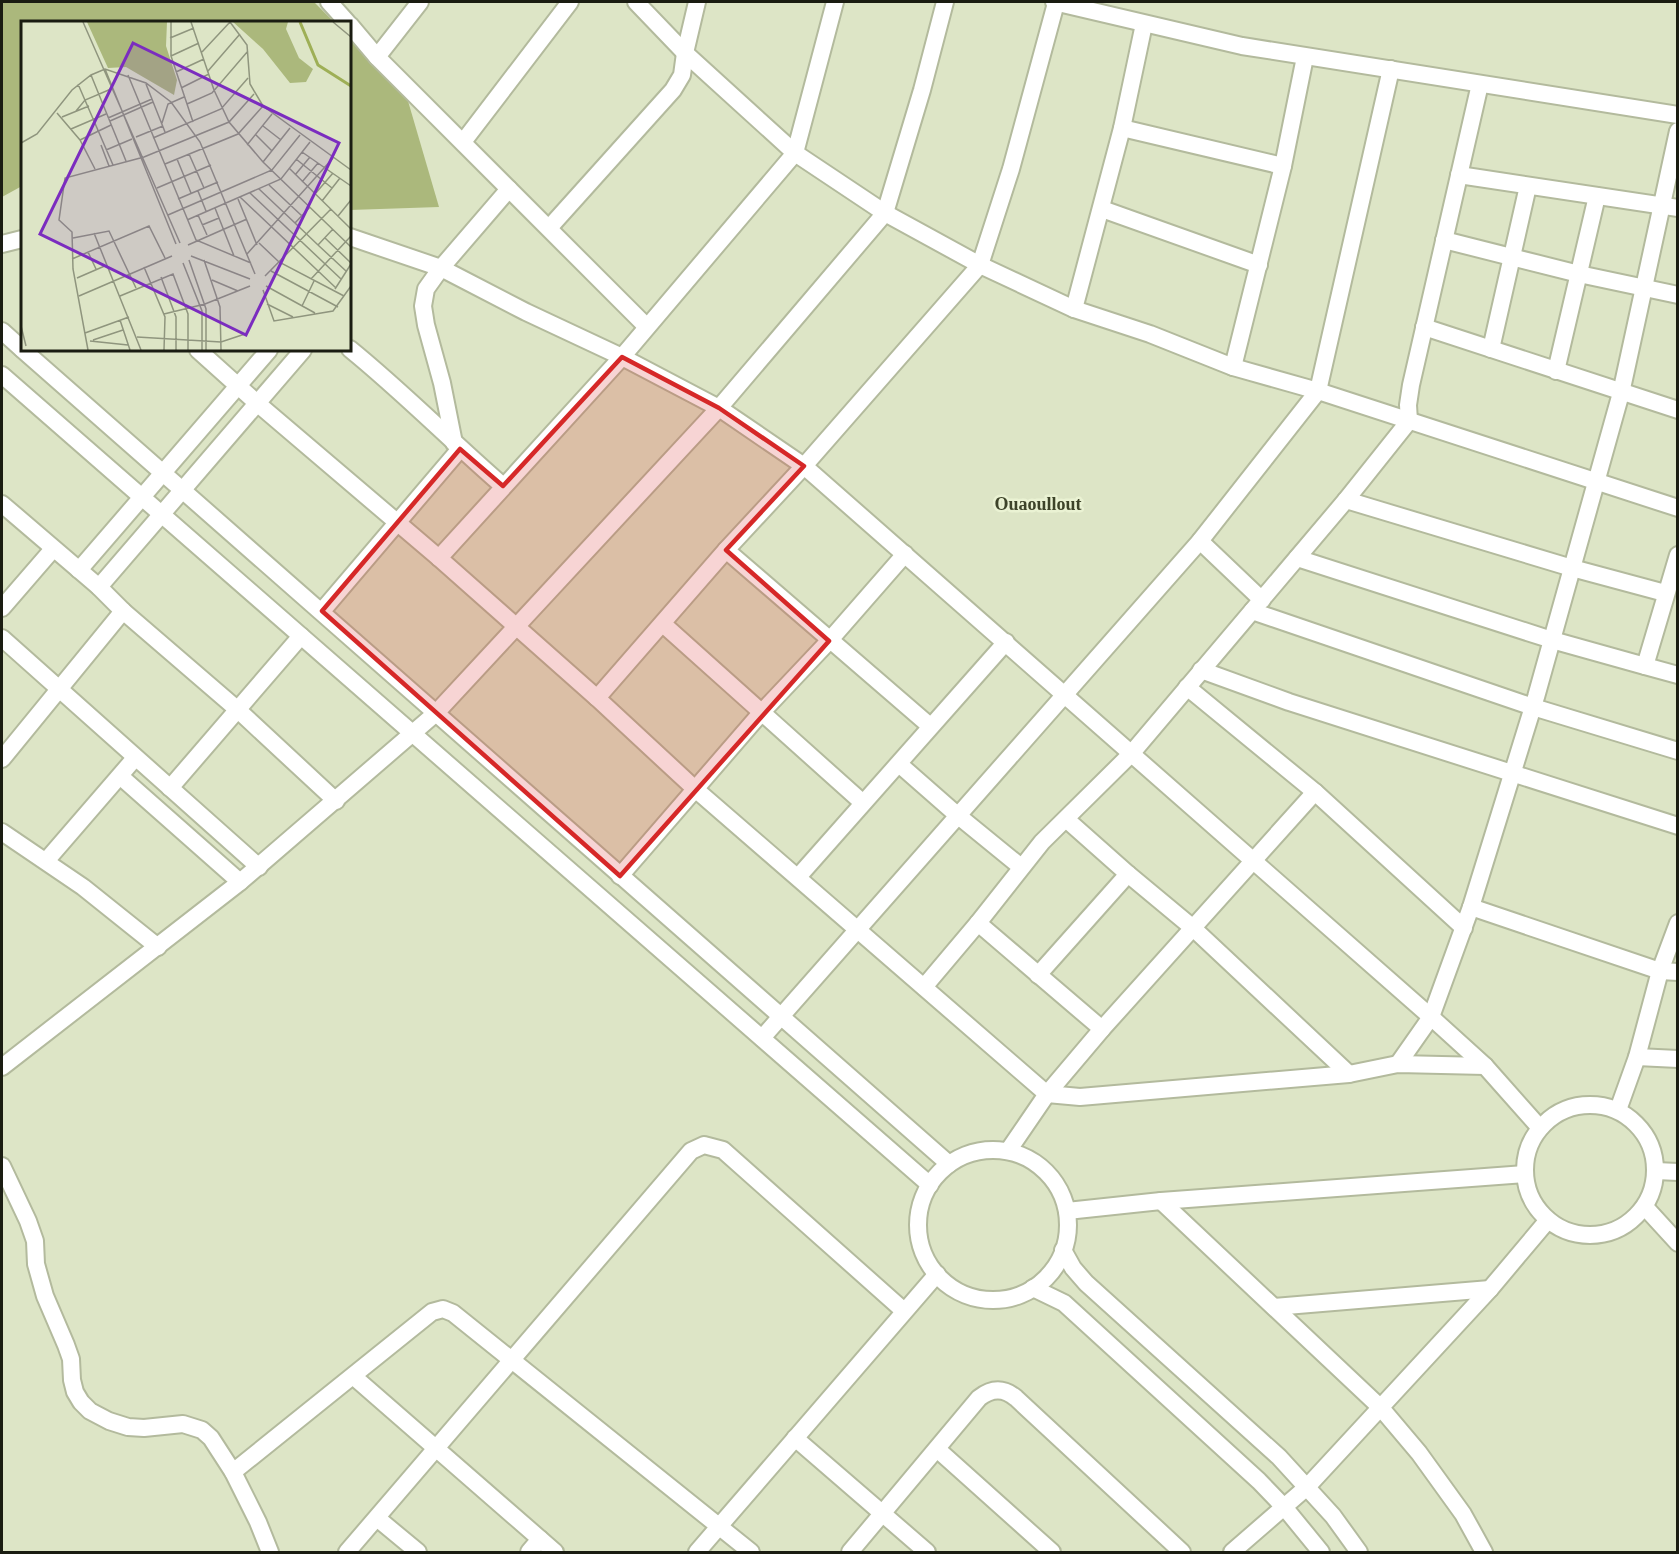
<svg xmlns="http://www.w3.org/2000/svg" width="1679" height="1554" viewBox="0 0 1679 1554" font-family="'Times New Roman',serif">
<style>
.green{fill:#abb87c}
.lines{fill:none;stroke-linecap:round;stroke-linejoin:round}
.minor-casing{stroke:#b3ba9d;stroke-width:20}
.minor{stroke:#fff;stroke-width:16}
.marked{fill:#d62828;fill-opacity:0.2;stroke:#d62828;stroke-width:4.5;stroke-linejoin:round}
.labels{text-anchor:middle;stroke-width:5;stroke-linejoin:round;paint-order:stroke}
.quarter-label{font-size:18px;font-weight:bold;fill:#3d4329;stroke:#eaf2d3}
.inset-river{fill:none;stroke:#9eaf56;stroke-width:3}
.inset-road{fill:none;stroke:#8f957e;stroke-width:1.5}
.view{fill:#7b2cbf;fill-opacity:0.15;stroke:#7b2cbf;stroke-width:3}
.inset-edge{fill:none;stroke:#1a1c11;stroke-width:3}
</style>
<rect width="100%" height="100%" fill="#dde5c6"/>
<g class="green">
<polygon points="2,2 314,2 334,22 22,22 22,186 2,197"/>
<polygon points="350,39 408,101 439,207 350,210"/>
</g>
<g class="lines">
<defs>
<g id="minor">
<polyline points="329,2 347,22"/>
<polyline points="636,2 685,53 795,153 885,213 980,265 1074,309 1150,334 1233,367 1318,391 1678,508"/>
<polyline points="1054,2 1242,46 1678,115"/>
<polyline points="350,25 377,57 646,326"/>
<polyline points="377,57 420,2"/>
<polyline points="1122,128 1283,166"/>
<polyline points="463,142 570,2"/>
<polyline points="1459,175 1678,208"/>
<polyline points="1102,209 1259,265"/>
<polyline points="549,228 673,90 682,75 685,53 697,2"/>
<polyline points="350,237 441,268 526,312 622,357 719,408 804,466 1431,1017 1485,1066 1540,1128"/>
<polyline points="1444,240 1579,274 1678,295"/>
<polyline points="2,244 22,239"/>
<polyline points="1074,309 1122,128 1144,24"/>
<polyline points="1424,327 1678,410"/>
<polyline points="2,331 22,349"/>
<path d="M350,349C403,392 451,441 503,486"/>
<polyline points="1491,349 1528,186"/>
<polyline points="23,350 949,1164"/>
<polyline points="198,350 257,403 439,558 597,698 694,788 1047,1094 1080,1097 1349,1074 1398,1064 1485,1066"/>
<polyline points="1233,367 1283,166 1305,57"/>
<polyline points="1556,371 1597,196"/>
<polyline points="2,375 930,1185"/>
<polyline points="454,443 442,383 426,325 423,306 426,289 441,268 509,189"/>
<polyline points="1346,500 1572,568 1665,593"/>
<polyline points="2,504 99,587 123,611 238,710 336,801"/>
<polyline points="1200,541 1262,600"/>
<polyline points="726,550 930,726"/>
<polyline points="1678,555 1645,666 1678,675"/>
<polyline points="439,558 622,357 795,153 835,2"/>
<polyline points="1297,558 1552,640 1645,666"/>
<polyline points="79,570 269,350"/>
<polyline points="99,587 303,350"/>
<polyline points="2,608 53,549"/>
<polyline points="322,611 460,449"/>
<polyline points="1252,611 1533,707 1678,751"/>
<polyline points="663,624 863,803"/>
<polyline points="2,638 259,867"/>
<polyline points="1201,670 1289,702 1678,826"/>
<polyline points="1187,687 1315,792 1464,928"/>
<polyline points="597,698 726,550 804,466 980,265 1011,169 1056,3"/>
<polyline points="2,759 123,611"/>
<polyline points="899,764 956,814 1021,867"/>
<polyline points="120,776 240,882"/>
<polyline points="170,788 301,636"/>
<polyline points="1066,819 1128,874 1193,928 1349,1074"/>
<polyline points="2,832 83,887 158,947"/>
<polyline points="46,861 135,758"/>
<polyline points="620,876 761,713 829,641 905,554"/>
<polyline points="798,877 1006,642"/>
<polyline points="1471,907 1660,971 1678,972"/>
<polyline points="978,923 1102,1029"/>
<polyline points="1038,975 1128,874"/>
<polyline points="924,987 978,923 1042,842 1131,754 1346,500 1409,421 1408,405 1411,385 1480,84"/>
<polyline points="762,1038 1200,541 1318,391 1391,69"/>
<polyline points="1637,1057 1678,1059"/>
<polyline points="1398,1064 1431,1017 1471,907 1536,697 1621,393 1678,131"/>
<polyline points="2,1067 240,882 436,713 719,408 885,213 922,90 945,2"/>
<circle cx="1590" cy="1170" r="65"/>
<polyline points="1618,1110 1637,1057 1660,971 1678,923"/>
<circle cx="993" cy="1225" r="75"/>
<polyline points="1008,1151 1047,1094 1102,1029 1315,792"/>
<polyline points="2,1166 28,1221 35,1241 36,1264 45,1296 66,1345 71,1359 72,1380 75,1392 81,1402 90,1411 109,1421 128,1427 144,1428 183,1424 202,1430 211,1438 233,1472 258,1522 270,1552"/>
<polyline points="1656,1171 1678,1172"/>
<polyline points="1161,1201 1381,1408 1419,1453 1463,1514 1484,1552"/>
<polyline points="1645,1207 1678,1243"/>
<polyline points="1067,1211 1161,1201 1525,1174"/>
<polyline points="1063,1250 1073,1268 1086,1283 1279,1457 1333,1516 1359,1552"/>
<polyline points="1033,1288 1064,1303 1259,1481 1285,1508 1321,1552"/>
<polyline points="1274,1307 1490,1289"/>
<polyline points="353,1376 555,1552"/>
<polyline points="795,1438 927,1552"/>
<polyline points="937,1449 1052,1552"/>
<polyline points="233,1472 432,1312 443,1309 453,1313 751,1552"/>
<polyline points="377,1518 418,1552"/>
<polyline points="347,1552 691,1151 704,1145 723,1150 904,1311"/>
<polyline points="529,1552 540,1539"/>
<polyline points="697,1552 937,1274"/>
<path d="M850,1552L979,1398C992,1388 1004,1388 1016,1398L1182,1552"/>
<polyline points="1232,1552 1307,1487 1490,1289 1548,1220"/>
</g>
</defs>
<use href="#minor" class="minor-casing"/>
<use href="#minor" class="minor"/>
</g>
<path class="marked" d="M622,357L719,408L804,466L726,550L829,641L620,876L322,611L460,449L503,486Z"/>
<g class="labels">
<g class="quarter-label">
<text x="1038" y="510">Ouaoullout</text>
</g>
</g>
<g transform="translate(21 21)">
<rect width="330" height="330" fill="#dde5c6"/>
<path d="M66,1H146L145,25L156,59L153,74L105,46L87,47ZM212,1H267L265,8L278,37L292,48L285,61L269,62L242,28Z" fill="#abb87c"/>
<path class="inset-river" d="M279,1L297,44L330,65"/>
<path class="inset-road" d="M62,1L159,222M150,1V35L172,101M170,1L193,69L208,101L242,141L330,226M209,1L226,24L229,63L242,85L330,149M312,1L330,16M149,17L173,7M181,31L209,1M150,35L178,22M84,48L155,223M187,50L219,13M155,51L183,38M70,54L105,140M107,54L175,219L230,242M57,63L92,144M125,63L144,111M160,67L188,53M166,83L191,72L227,30M55,90L64,79L90,68M36,92L59,119L74,148M41,96L68,85M87,97L131,78M89,100L132,81M141,102L147,83L163,76M242,105L260,119M50,108L85,93M235,114L251,130M115,116L142,105M132,117L200,88L227,57M59,119L90,104M0,122L16,113L51,69L70,54L84,48L125,62L150,81L179,121L234,253M80,124L88,145M226,124L251,93M85,129L111,118M281,131L330,165M168,133L183,167M156,138L170,172M275,138L311,167M242,141L269,107M144,143L217,113L242,85M268,147L330,208M274,154L289,136M281,161L297,142M248,164L281,195M136,167L190,144M238,168L274,202M177,170L185,190M229,172L320,258M294,173L312,152M219,176L315,267M157,178L197,161M217,178L236,224M301,180L319,157M289,186L274,202L297,224L312,208M194,187L213,235M147,194L251,149L279,114M177,194L186,214M317,195L330,179M166,199L260,158L289,121M181,204L198,197M73,212L120,329M52,217L88,210L115,267M304,217L330,242M238,222L258,241L323,275M167,224L226,198M297,224L325,250M67,231L75,248M226,233L312,137M170,235L229,258M51,238L128,205L144,237M168,239L185,288V329M183,239L199,286L200,329M162,242L181,290V329M123,246L144,296L143,329M250,250L317,286M244,255L310,188M140,256L155,296V329M56,257L86,244M290,258L330,215M191,259L217,270M245,265L294,292M314,268L330,243M242,269L253,300L312,290L330,265M58,275L151,235M99,275L152,253L167,293V329M246,283L272,296M281,285L293,260M143,293L184,283L229,265M99,299L109,329M0,305L5,325M64,312L108,296M116,316L200,321L224,313M72,319L102,309M69,320L107,324M67,329L52,248L51,211L38,199L44,157L123,136L208,101L233,73"/>
<path class="view" d="M112,22L318,122L225,314L19,213Z"/>
<rect width="330" height="330" class="inset-edge"/>
</g>
<rect width="1679" height="1554" fill="none" stroke="#1a1c11" stroke-width="6"/>
</svg>
